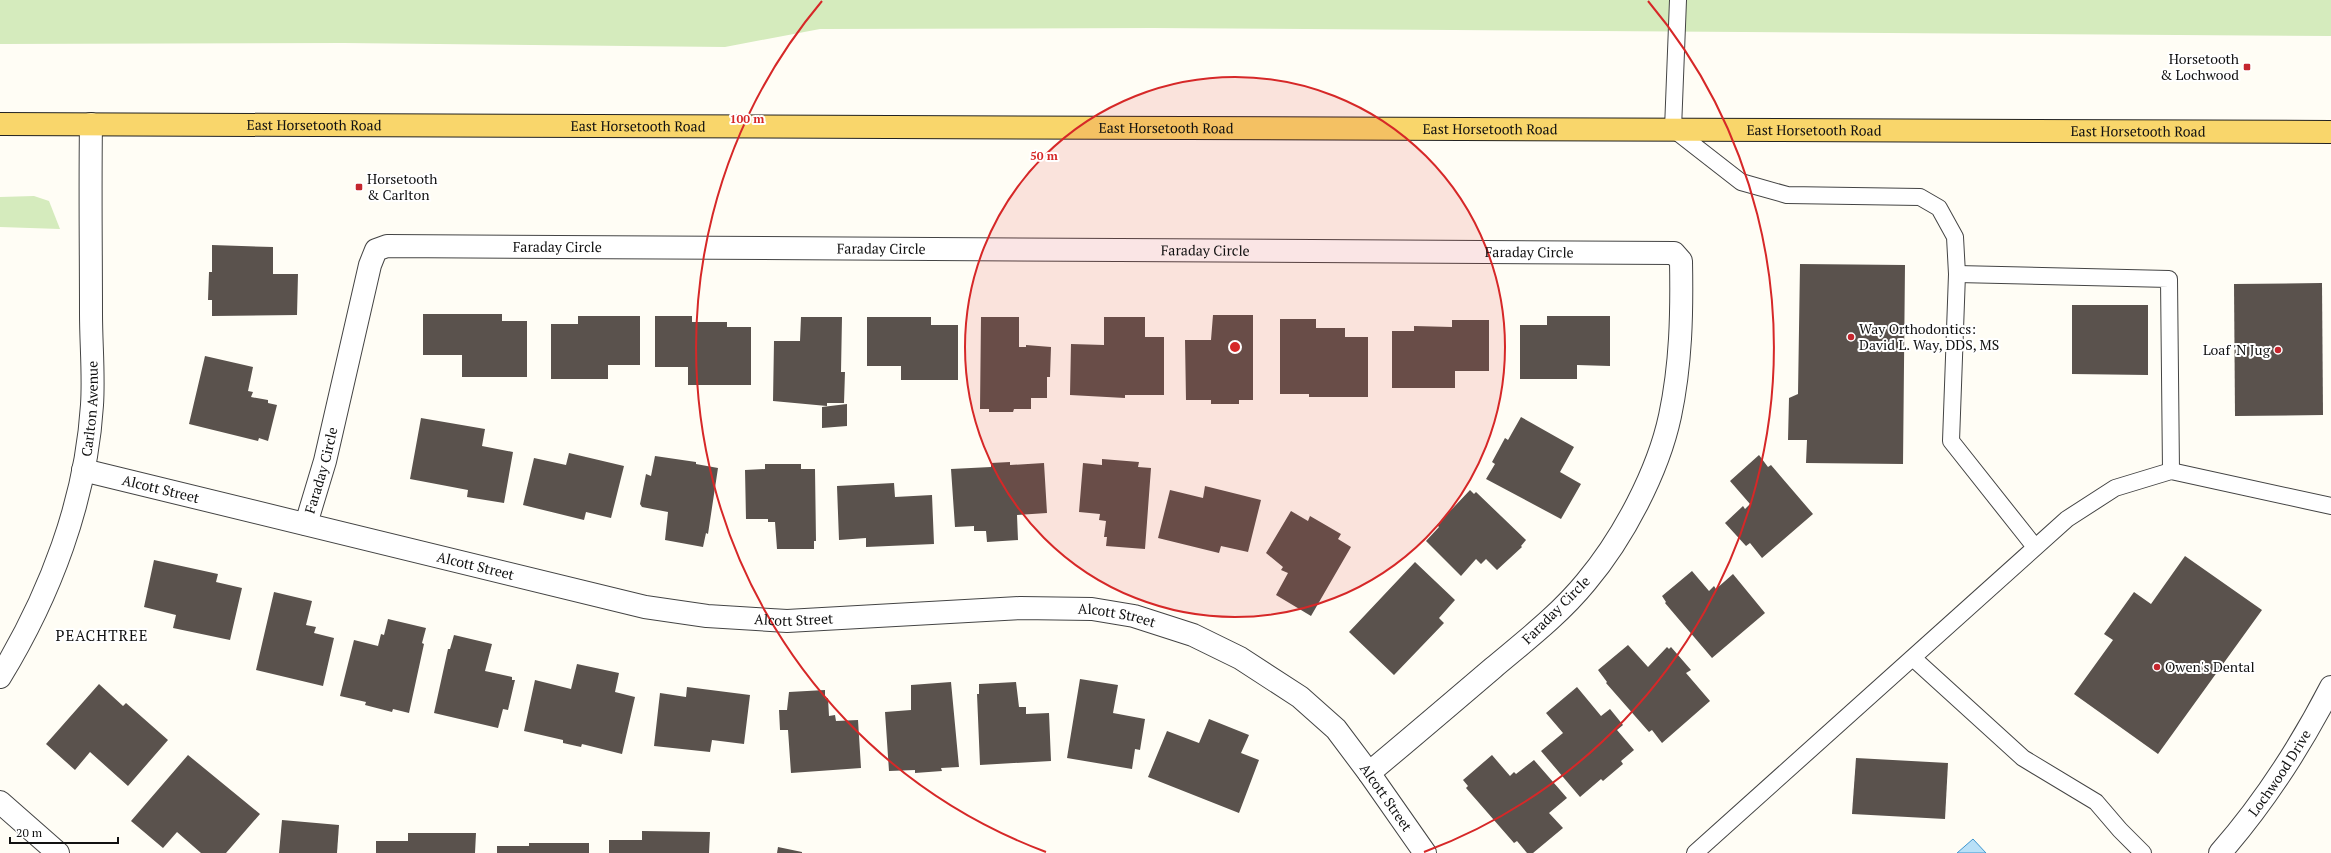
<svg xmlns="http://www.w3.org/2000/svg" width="2331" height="853" viewBox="0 0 2331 853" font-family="'PT Serif',serif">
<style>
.green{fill:#d5ebbd}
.water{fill:#b9e0f7;stroke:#3f96cf}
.building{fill:#5a524d}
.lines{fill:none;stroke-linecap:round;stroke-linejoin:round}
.lane-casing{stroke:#444;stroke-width:18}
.street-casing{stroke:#444;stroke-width:24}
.primary-casing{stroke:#222;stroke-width:24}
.lane{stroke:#fff;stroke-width:16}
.street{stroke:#fff;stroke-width:22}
.primary{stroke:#f9d66b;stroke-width:22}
.ring{fill:none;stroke:#d62828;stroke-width:2}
.poi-dot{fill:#c4262e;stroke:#fff;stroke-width:1.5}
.labels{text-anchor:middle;stroke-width:4;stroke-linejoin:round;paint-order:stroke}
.poi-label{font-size:14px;fill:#111;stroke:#fff;text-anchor:start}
.street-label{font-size:14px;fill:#111;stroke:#fff}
.neighbourhood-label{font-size:15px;letter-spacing:1px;fill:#111;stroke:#fff}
.centre{fill:#d62828;stroke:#fff;stroke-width:2}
.ring-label{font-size:12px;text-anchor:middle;font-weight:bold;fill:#d62828;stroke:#fff;stroke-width:4;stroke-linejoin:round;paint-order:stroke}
</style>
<rect width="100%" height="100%" fill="#fffdf5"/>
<g class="green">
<polygon points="0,0 2331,0 2331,36 1152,28 820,29 725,47 343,43 0,44"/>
<polygon points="34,196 49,201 60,229 0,227 0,197"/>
</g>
<polygon class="water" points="1973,839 1986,853 1957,853"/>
<g class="building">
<polygon points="212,245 273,247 273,274 298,274 297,315 212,316 212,300 208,300 209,272 212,272"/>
<polygon points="1800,264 1905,265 1903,464 1806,463 1807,440 1788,440 1789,398 1798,394"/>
<polygon points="2322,283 2323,415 2235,416 2234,284"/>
<polygon points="2072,305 2148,305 2148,375 2072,374"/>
<polygon points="423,314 502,314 502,321 527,321 527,377 462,377 462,355 423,355"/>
<polygon points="1213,315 1253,315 1253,400 1239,400 1239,404 1211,404 1211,400 1186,400 1185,340 1211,340"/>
<polygon points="578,316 640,316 640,365 608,365 608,379 551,379 551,324 578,324"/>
<polygon points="655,316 692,316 692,322 727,322 727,327 751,327 751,385 688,385 688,367 655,367"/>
<polygon points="1547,316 1610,316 1610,366 1577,365 1577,379 1520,379 1520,325 1547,325"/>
<polygon points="801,317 842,317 841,372 845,372 844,403 827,403 827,406 773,401 774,341 800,341"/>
<polygon points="867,317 931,317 931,325 958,325 958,380 901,380 901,366 867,366"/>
<polygon points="981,317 1019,317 1019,347 1026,347 1026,345 1051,347 1050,377 1047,377 1047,398 1031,398 1031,409 1014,409 1013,412 989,412 989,409 980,409"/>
<polygon points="1104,317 1145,317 1145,337 1164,337 1164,395 1125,395 1125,398 1070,395 1071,344 1104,345"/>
<polygon points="1280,319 1316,319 1316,328 1345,328 1345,337 1368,337 1368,397 1309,397 1309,394 1280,394"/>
<polygon points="1452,320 1489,320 1489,371 1455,371 1455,388 1392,388 1392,331 1414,331 1414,326 1452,327"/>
<polygon points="205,356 253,367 248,391 253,392 251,397 268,400 268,403 277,405 268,441 259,438 258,441 189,424"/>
<polygon points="847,404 847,426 822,428 822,407"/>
<polygon points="1521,417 1574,447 1560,472 1581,484 1561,519 1486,479 1495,464 1492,462 1505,438 1508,440"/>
<polygon points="421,418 485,429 482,446 513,452 504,503 467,497 468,490 410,479"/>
<polygon points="569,453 624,466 611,518 586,512 584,520 523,505 534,458 566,465"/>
<polygon points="1759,455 1768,467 1771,465 1813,514 1762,558 1750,543 1746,546 1725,523 1743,506 1745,509 1750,504 1730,481"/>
<polygon points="655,456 696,462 696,464 718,468 708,534 706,533 703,547 665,540 668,512 642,507 640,504 646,474 651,476"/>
<polygon points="1102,459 1139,462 1138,467 1151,468 1145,549 1106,546 1107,537 1104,537 1106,521 1099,520 1100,514 1079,512 1083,463 1102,465"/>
<polygon points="1010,462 1010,465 1044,463 1047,513 1017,515 1018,540 987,542 986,531 974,531 974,526 955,527 951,469 991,467 991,463"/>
<polygon points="765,464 801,464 801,469 815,469 816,541 814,541 814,549 777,549 775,522 768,522 768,519 746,519 745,470 765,469"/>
<polygon points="894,483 895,497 932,495 934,544 866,547 866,538 839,540 837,486"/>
<polygon points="1205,486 1261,500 1248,552 1221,546 1219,553 1158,538 1170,490 1203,498"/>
<polygon points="1470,490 1474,494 1476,492 1526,540 1521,546 1522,547 1497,570 1486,559 1481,564 1476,559 1461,576 1426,541 1439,527 1437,525"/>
<polygon points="1291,511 1308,521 1310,516 1341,534 1338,539 1351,547 1311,616 1276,595 1288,573 1281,570 1283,567 1266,553"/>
<polygon points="2185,556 2262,610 2158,754 2074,694 2113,640 2104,634 2134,592 2151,604"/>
<polygon points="154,560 218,574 216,582 242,588 230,640 173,628 176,615 144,607"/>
<polygon points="1415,562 1455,600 1439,618 1444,623 1394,675 1349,632"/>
<polygon points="1692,571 1709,591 1714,586 1716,589 1733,574 1765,613 1712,658 1665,603 1666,602 1662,596"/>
<polygon points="274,592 312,601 306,625 316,627 314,633 334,638 323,686 256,670"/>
<polygon points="388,619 426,628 422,643 424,644 409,713 393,709 392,712 365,705 366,702 340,696 354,640 378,646 381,634 384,635"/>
<polygon points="454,635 492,644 485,671 512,677 512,680 515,680 508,710 503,709 498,728 434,713 448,649 450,649"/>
<polygon points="1628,645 1648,667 1667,647 1669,649 1671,647 1691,670 1686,673 1710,701 1662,743 1652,730 1649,732 1606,683 1607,682 1598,670"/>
<polygon points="577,664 619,673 615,692 635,697 622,754 582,744 581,747 563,743 563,740 524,731 535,680 571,689"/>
<polygon points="1080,679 1118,685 1113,713 1145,719 1140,750 1135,749 1132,769 1067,758"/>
<polygon points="951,682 959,767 941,768 942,771 915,773 915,770 889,771 885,712 911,710 911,685"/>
<polygon points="1016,682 1019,707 1026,707 1026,714 1049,713 1051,761 980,765 977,694 979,694 979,684"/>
<polygon points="99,684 123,706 126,703 168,740 128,786 90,752 75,770 46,744"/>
<polygon points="687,687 750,695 744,744 712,740 710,752 654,746 660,693 686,697"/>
<polygon points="1577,687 1601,716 1610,709 1623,725 1617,730 1634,750 1621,761 1623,764 1603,781 1601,779 1580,797 1541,751 1563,733 1546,713"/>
<polygon points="825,690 825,699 828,698 829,716 835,715 836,721 858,720 861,768 791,773 788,730 780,730 779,710 787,710 789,692"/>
<polygon points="1209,719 1249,735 1241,753 1259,760 1239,813 1148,777 1167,731 1199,743"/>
<polygon points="188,755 260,814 226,853 201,853 177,832 163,848 131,821"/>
<polygon points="1492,755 1510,776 1514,772 1516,774 1534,760 1567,798 1549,813 1563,828 1533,853 1527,853 1517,841 1514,843 1466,788 1468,786 1463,780"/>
<polygon points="1856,758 1948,763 1945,819 1852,814"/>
<polygon points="282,820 339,825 337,853 279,853"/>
<polygon points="642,831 710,832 709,853 609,853 609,840 642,840"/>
<polygon points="408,833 476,833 475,853 376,853 376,841 408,841"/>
<polygon points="529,843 589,843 589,853 497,853 497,846 529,846"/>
<polygon points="778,847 802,852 802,853 777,853"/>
</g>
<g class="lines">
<defs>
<g id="lane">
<polyline points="1678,0 1673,129 1741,182 1787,195 1920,197 1939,208 1955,237 1957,274 1951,441 2035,547"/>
<polyline points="1957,274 2169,279 2171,471"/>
<polyline points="1913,658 2023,758 2096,802 2120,830 2143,853"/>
<polyline points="1695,853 2067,519 2115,488 2171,471 2331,506"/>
</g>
<g id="street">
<path id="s1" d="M83,470L645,607L707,616L787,621L1020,608L1092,609L1134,616L1193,635L1240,658L1300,697L1336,729L1369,773L1425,853"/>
<path id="s2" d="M306,524L325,461L370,265L376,250L387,246L1674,253L1681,261C1682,314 1681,364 1670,416C1658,472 1623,538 1586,582C1559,615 1525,641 1493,668C1452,703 1411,738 1369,773"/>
<path id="s3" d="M0,677C50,595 86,501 92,405C94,375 91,344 91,314C91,251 90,187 91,124"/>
<polyline points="0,802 58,853"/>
<path id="s4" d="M2220,853C2264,803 2300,747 2331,687"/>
</g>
<g id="primary">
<path id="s5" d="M0,124L2331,132"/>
</g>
</defs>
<use href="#lane" class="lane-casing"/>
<use href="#street" class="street-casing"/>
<use href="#primary" class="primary-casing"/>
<use href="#lane" class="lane"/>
<use href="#street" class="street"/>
<use href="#primary" class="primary"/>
</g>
<circle cx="1235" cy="347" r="270" fill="#d62828" fill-opacity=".12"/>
<g class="ring">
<circle cx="1235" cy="347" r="270"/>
<path d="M1046 852A539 539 0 0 1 822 1M1648 1A539 539 0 0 1 1424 852"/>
</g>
<g class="poi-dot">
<rect x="2243" y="63" width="8" height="8" rx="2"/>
<rect x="355" y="183" width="8" height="8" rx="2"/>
<circle cx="1851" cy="337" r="4"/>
<circle cx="2278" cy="350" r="4"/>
<circle cx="2157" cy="667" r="4"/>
</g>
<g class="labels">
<g class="poi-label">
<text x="2239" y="64" text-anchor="end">Horsetooth<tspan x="2239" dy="16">&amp; Lochwood</tspan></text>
<text x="367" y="184">Horsetooth<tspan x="367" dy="16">&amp; Carlton</tspan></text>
<text x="1859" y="334">Way Orthodontics:<tspan x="1859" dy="16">David L. Way, DDS, MS</tspan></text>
<text x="2270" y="355" text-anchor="end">Loaf 'N Jug</text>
<text x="2165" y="672">Owen's Dental</text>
</g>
<g class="street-label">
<text dy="5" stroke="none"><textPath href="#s5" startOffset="314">East Horsetooth Road</textPath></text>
<text dy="5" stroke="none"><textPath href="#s5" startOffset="638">East Horsetooth Road</textPath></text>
<text dy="5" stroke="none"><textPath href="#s5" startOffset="1166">East Horsetooth Road</textPath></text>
<text dy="5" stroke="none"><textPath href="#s5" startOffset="1490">East Horsetooth Road</textPath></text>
<text dy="5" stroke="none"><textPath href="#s5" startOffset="1814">East Horsetooth Road</textPath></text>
<text dy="5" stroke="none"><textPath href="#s5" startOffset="2138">East Horsetooth Road</textPath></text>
<text dy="5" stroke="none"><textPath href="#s2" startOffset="465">Faraday Circle</textPath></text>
<text dy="5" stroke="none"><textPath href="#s2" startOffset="789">Faraday Circle</textPath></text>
<text dy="5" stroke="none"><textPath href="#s2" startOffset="1113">Faraday Circle</textPath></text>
<text dy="5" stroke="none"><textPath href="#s2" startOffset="1437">Faraday Circle</textPath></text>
<text dy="5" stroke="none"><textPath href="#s3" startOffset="286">Carlton Avenue</textPath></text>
<text dy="5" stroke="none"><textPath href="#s2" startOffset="56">Faraday Circle</textPath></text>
<text dy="5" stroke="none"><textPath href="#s1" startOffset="80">Alcott Street</textPath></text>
<text dy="5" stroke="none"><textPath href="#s1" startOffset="404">Alcott Street</textPath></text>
<text transform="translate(1556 610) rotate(-45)" y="5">Faraday Circle</text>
<text dy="5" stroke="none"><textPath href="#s1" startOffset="1052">Alcott Street</textPath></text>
<text dy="5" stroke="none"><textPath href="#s1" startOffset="728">Alcott Street</textPath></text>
<text dy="5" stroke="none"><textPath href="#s4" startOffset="100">Lochwood Drive</textPath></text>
<text dy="5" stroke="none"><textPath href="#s1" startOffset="1388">Alcott Street</textPath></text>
</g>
<g class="neighbourhood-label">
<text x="102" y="641">PEACHTREE</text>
</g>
</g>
<circle cx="1235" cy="347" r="6" class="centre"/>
<g class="ring-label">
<text x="747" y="123">100 m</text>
<text x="1044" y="160">50 m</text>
</g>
<path d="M10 837v6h108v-6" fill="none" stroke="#111111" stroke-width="2"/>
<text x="16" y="837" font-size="12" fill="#111111" stroke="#ffffff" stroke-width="3" paint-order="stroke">20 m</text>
</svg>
